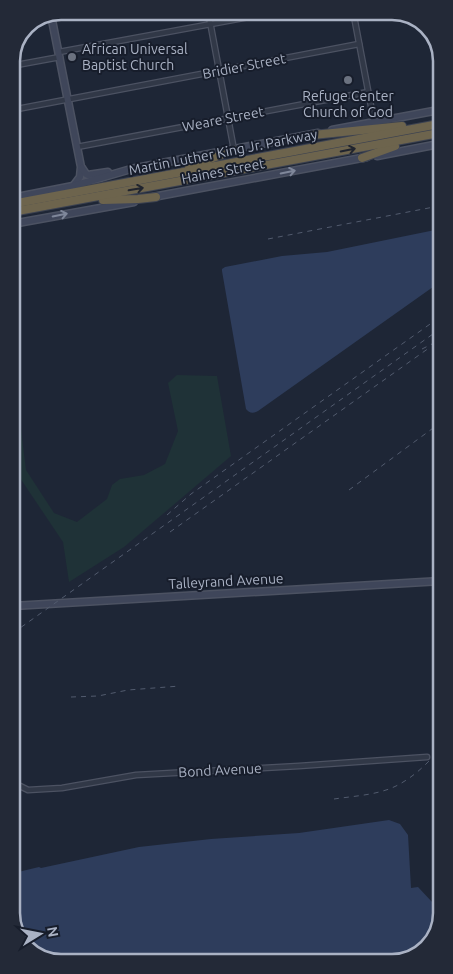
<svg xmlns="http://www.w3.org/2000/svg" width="453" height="974" viewBox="0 0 453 974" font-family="Ubuntu,sans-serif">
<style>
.green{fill:#1f3237}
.water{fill:#2e3d5c}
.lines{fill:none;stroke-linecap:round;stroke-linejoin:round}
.street-casing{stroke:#4c5262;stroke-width:7}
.secondary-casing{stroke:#4c5262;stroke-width:9}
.highway-casing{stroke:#3c4251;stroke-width:10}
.street{stroke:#313847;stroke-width:4.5}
.secondary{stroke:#3f465a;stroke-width:6}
.highway{stroke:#6d644d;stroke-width:8}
.rail{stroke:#525b6e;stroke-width:1;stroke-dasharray:5 5;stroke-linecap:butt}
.oneway{stroke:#20242e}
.oneway2{stroke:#7f879a}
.worship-dot{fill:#6b7280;stroke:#171d2b;stroke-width:2}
.labels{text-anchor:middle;stroke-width:4;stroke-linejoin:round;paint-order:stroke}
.poi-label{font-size:14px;fill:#aab2c4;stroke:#171d2b;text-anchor:start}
.street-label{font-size:14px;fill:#aab2c4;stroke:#171d2b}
.rim{fill:none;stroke:#aab2c4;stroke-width:2.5}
</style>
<rect width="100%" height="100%" fill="#1e2636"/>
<polygon class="green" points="177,375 217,376 231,456 124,547 69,582 63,542 22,481 13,470 12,414 19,413 26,470 54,513 77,522 107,499 112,485 120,479 144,475 165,464 178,431 168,383"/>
<g class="water">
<path d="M440,229V282L258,411C253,414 249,413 246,409L222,271V269L225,267L282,256L327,252Z"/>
<polygon points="389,820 400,824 408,835 411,888 418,887 433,903 441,917 432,943 408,960 58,963 31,953 14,929 14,873 39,867 41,868 139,847 211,839 299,833"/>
</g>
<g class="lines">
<defs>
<g id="street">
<polyline points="208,11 234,150"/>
<polyline points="353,11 374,122"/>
<polyline points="52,16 77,11"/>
<polyline points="59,52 282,11"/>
<polyline points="11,66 60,57"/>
<polyline points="12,110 359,44"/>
<polyline points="77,147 368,92"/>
<polyline points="14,787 20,786 28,790 62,788 136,775 299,766 427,757"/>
</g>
<g id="secondary">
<polyline points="51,15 81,167 80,177 74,185"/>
<polyline points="332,130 439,110"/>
<polyline points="377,156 439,144"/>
<polyline points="82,168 86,174 88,175 108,172"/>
<polyline points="153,197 367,157"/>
<polyline points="12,198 73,186 131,169 318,133"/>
<polyline points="12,224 134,202"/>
<polyline points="13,606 441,581"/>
</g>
<g id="highway">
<polyline points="313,135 402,126"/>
<polyline points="362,158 395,146"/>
<polyline points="189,167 234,150"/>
<polyline points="103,200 138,199 156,197"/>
<polyline points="12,204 439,124"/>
<polyline points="12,212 439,133"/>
</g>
</defs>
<use href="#street" class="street-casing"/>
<use href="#secondary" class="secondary-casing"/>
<use href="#highway" class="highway-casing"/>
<use href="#street" class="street"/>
<use href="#secondary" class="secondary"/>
<use href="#highway" class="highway"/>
<g class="rail">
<polyline points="268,239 439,206"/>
<polyline points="422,349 440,340"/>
<polyline points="349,490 440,423"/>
<polyline points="167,515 191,494 440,317"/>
<polyline points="170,532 429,348"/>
<polyline points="13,633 440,329"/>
<polyline points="71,697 98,696 128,690 180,686"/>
<path d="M334,799C354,796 378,795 396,786C414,777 428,763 441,748"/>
</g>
</g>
<defs><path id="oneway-shaft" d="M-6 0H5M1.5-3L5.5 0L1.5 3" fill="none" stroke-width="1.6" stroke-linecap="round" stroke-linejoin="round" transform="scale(1.25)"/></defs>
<g class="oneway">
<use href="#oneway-shaft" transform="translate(348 150) rotate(-11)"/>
<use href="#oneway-shaft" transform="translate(136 189) rotate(-10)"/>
</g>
<g class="oneway2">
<use href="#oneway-shaft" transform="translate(288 172) rotate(-11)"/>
<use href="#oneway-shaft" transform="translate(60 215) rotate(-11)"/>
</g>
<g class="worship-dot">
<circle cx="72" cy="57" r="5"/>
<circle cx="348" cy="80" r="5"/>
</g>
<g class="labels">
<g class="poi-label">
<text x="82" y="54">African Universal<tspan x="82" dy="16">Baptist Church</tspan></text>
<text x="348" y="101" text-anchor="middle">Refuge Center<tspan x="348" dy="16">Church of God</tspan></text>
</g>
<g class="street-label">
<text transform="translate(244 66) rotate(-11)" y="5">Bridier Street</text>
<text transform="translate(223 119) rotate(-11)" y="5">Weare Street</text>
<text transform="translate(223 152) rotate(-11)" y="5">Martin Luther King Jr. Parkway</text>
<text transform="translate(223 171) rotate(-11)" y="5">Haines Street</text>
<text transform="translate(226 581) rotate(-3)" y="5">Talleyrand Avenue</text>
<text transform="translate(220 770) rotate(-3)" y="5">Bond Avenue</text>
</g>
</g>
<path d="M0 0H453V974H0ZM61 20H392A41 41 0 0 1 433 61V913A41 41 0 0 1 392 954H61A41 41 0 0 1 20 913V61A41 41 0 0 1 61 20Z" fill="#232937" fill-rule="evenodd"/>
<path class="rim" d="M61 20H392A41 41 0 0 1 433 61V913A41 41 0 0 1 392 954H61A41 41 0 0 1 20 913V61A41 41 0 0 1 61 20Z"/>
<g transform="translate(40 934) rotate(80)" stroke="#171d2b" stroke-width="4" paint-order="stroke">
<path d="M0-4L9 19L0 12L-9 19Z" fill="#aab2c4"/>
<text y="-8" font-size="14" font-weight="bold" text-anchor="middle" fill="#aab2c4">N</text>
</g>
</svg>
